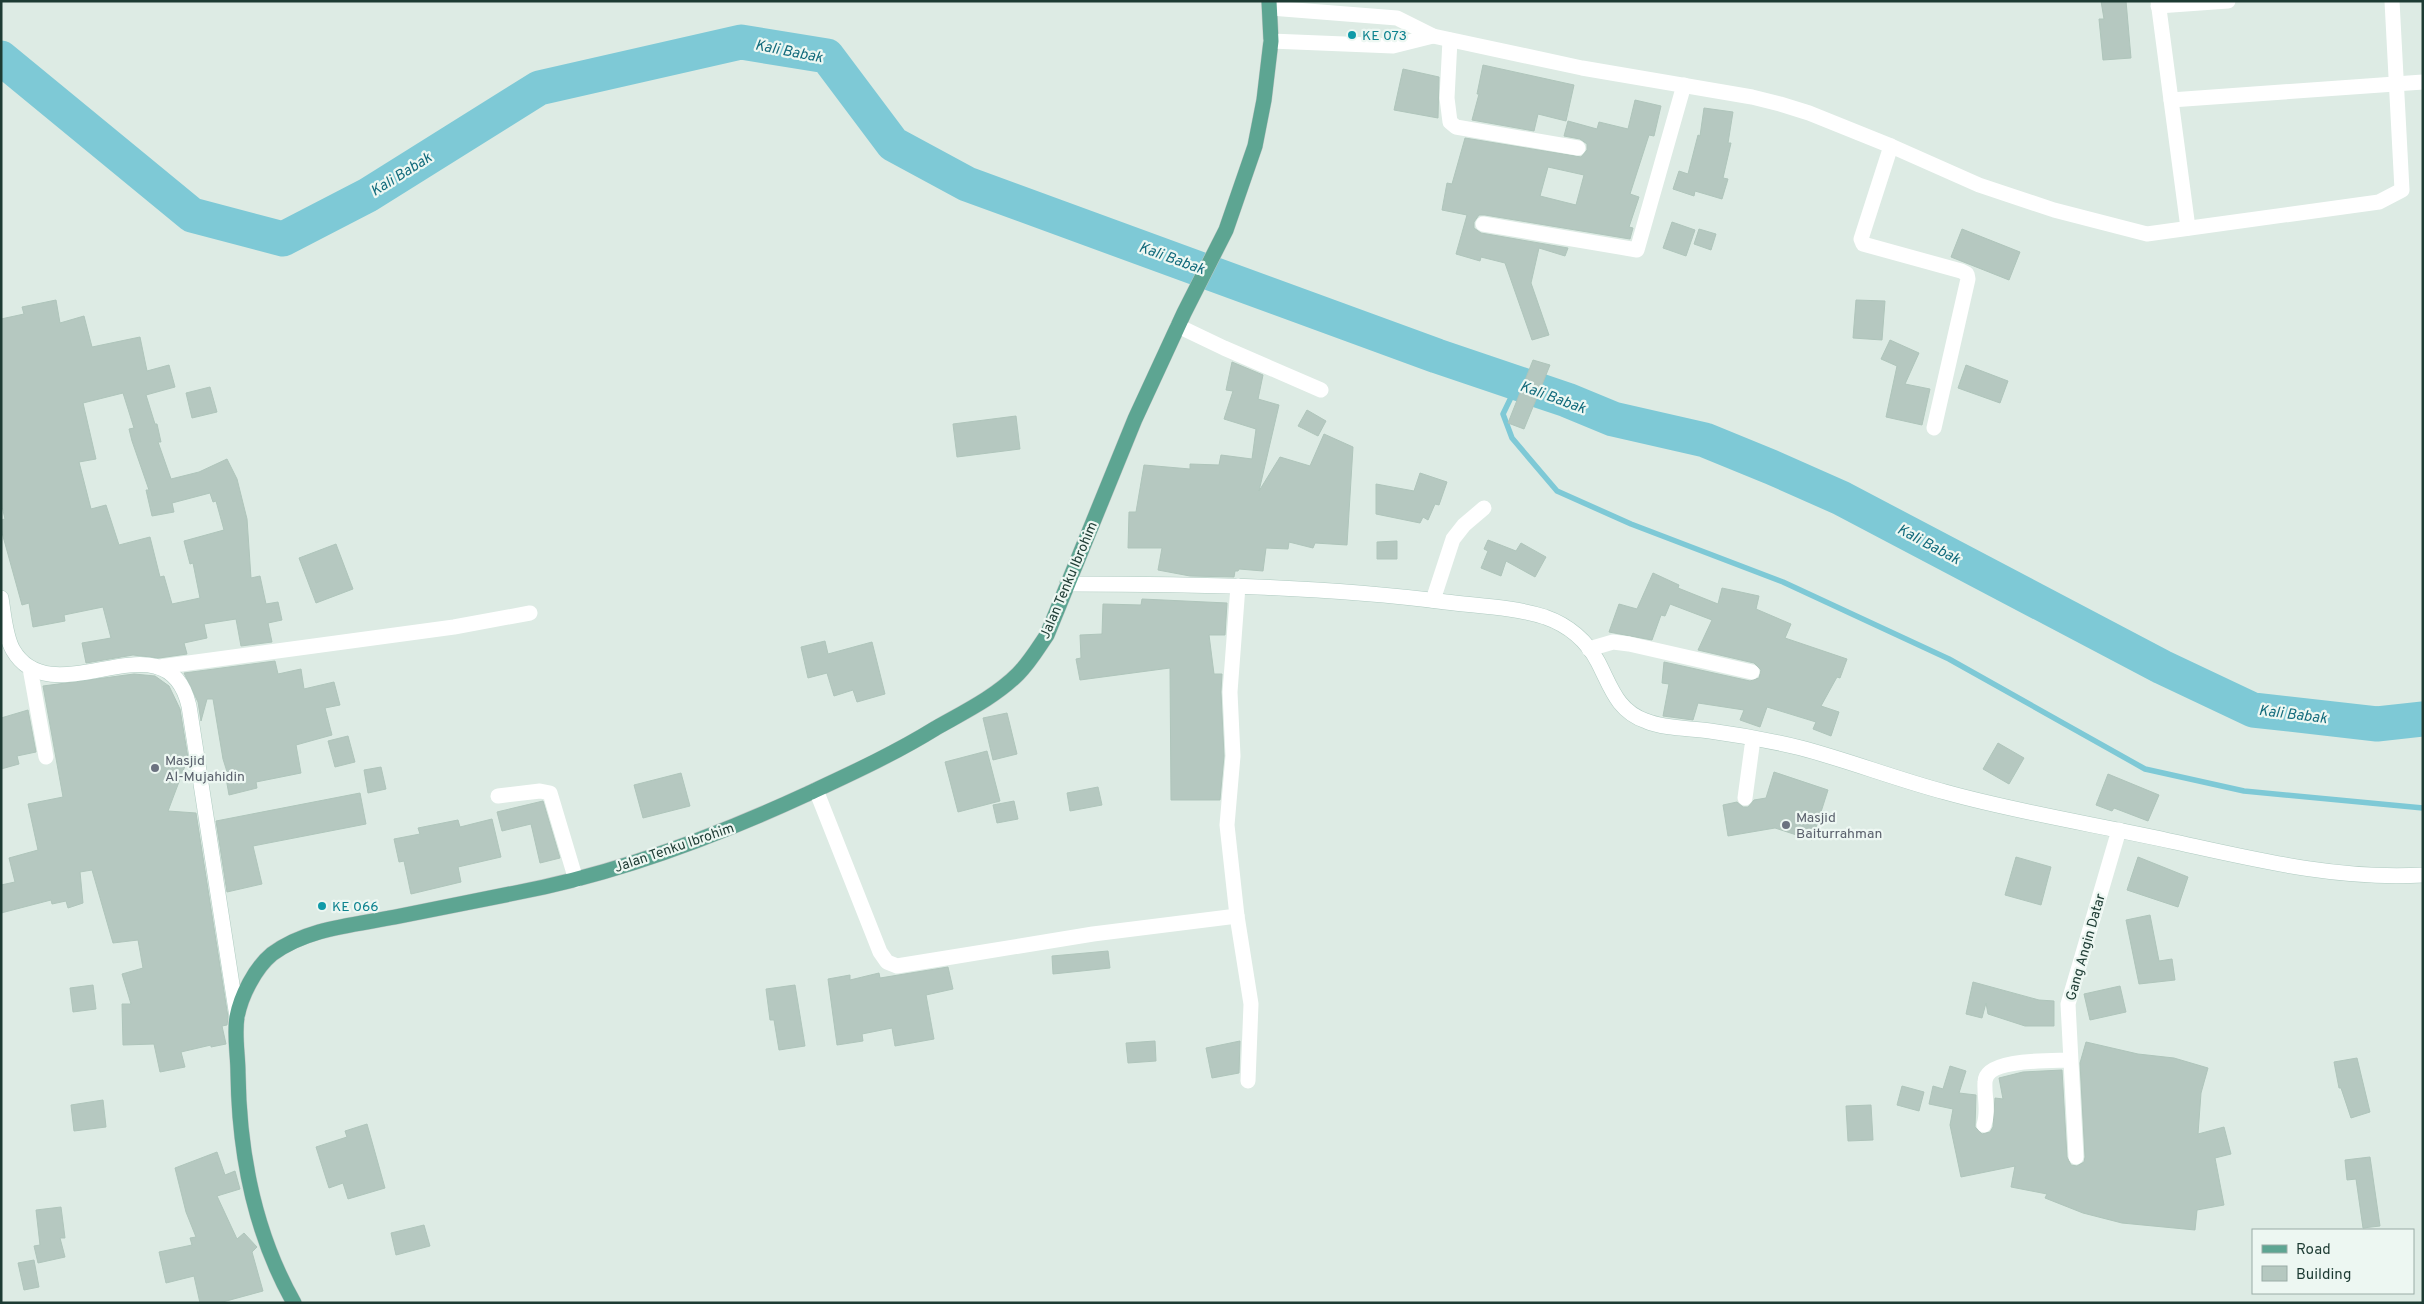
<svg xmlns="http://www.w3.org/2000/svg" width="2424" height="1304" viewBox="0 0 2424 1304" font-family="Overpass,sans-serif">
<style>
.lines{fill:none;stroke-linecap:round;stroke-linejoin:round}
.stream{stroke:#7ec9d6;stroke-width:5.5}
.river{stroke:#7ec9d6;stroke-width:35}
.building{fill:#b5c8c0;stroke:#afc5bb;fill-rule:evenodd}
.secondary-casing{stroke:#afcbc1;stroke-width:16}
.primary-casing{stroke:#c0c8c6;stroke-width:16}
.street{stroke:#fff;stroke-width:15}
.secondary{stroke:#fff;stroke-width:15}
.primary{stroke:#5da592;stroke-width:15}
.culture-dot{fill:#0f9aa8;stroke:#edf7f2;stroke-width:2}
.worship-dot{fill:#6b7280;stroke:#edf7f2;stroke-width:2}
.labels{text-anchor:middle;stroke-width:4.5;stroke-linejoin:round;paint-order:stroke}
.culture-label{font-size:14px;fill:#0d838f;stroke:#edf7f2;text-anchor:start}
.street-label{font-size:14px;fill:#1d3b33;stroke:#edf7f2}
.worship-label{font-size:14px;fill:#5b616d;stroke:#edf7f2;text-anchor:start}
.water-label{font-size:15px;font-style:italic;fill:#126b7c;stroke:#edf7f2}
</style>
<rect width="100%" height="100%" fill="#ddebe4"/>
<g class="lines">
<polyline class="stream" points="1518,383 1503,414 1512,438 1557,491 1631,524 1783,582 1949,659 2145,769 2244,791 2423,808"/>
<polyline class="river" points="1,58 192,215 283,239 368,195 539,88 741,42 827,56 893,144 967,184 1437,356 1567,400 1613,419 1705,440 1771,467 1841,498 2162,667 2253,710 2377,724 2423,719"/>
</g>
<g class="building">
<polygon points="2101,1 2126,1 2131,58 2103,60 2099,19 2104,19"/>
<polygon points="1483,65 1574,85 1566,121 1538,114 1534,131 1472,120 1479,94 1477,94"/>
<polygon points="1403,69 1439,77 1438,118 1394,110"/>
<path d="M1635,100L1661,106L1654,136L1649,135L1630,194L1639,197L1629,227L1633,228L1630,239L1485,215H1479L1474,222V228L1481,233L1568,248L1565,256L1539,248L1531,283L1549,335L1532,340L1505,263L1481,257L1480,261L1456,254L1467,215L1442,210L1447,183L1452,184L1465,138L1581,157L1587,150V144L1580,139L1564,136L1568,121L1597,129L1599,122L1628,129ZM1548,167L1584,175L1576,205L1540,196Z"/>
<polygon points="1704,108 1733,112 1728,143 1731,143 1723,178 1728,179 1722,199 1695,191 1694,196 1673,189 1679,171 1688,174 1698,135 1700,136"/>
<polygon points="1672,222 1695,230 1686,256 1663,248"/>
<polygon points="1699,229 1716,234 1711,250 1694,244"/>
<polygon points="1962,229 2020,252 2009,280 1951,257"/>
<path d="M56,300L60,323L84,316L92,347L140,337L147,371L169,365L175,387L146,395L155,424H157L161,442H158L171,479L199,472L227,459L237,479L247,519L251,578L260,576L266,604L278,602L282,620L268,623L272,642L241,646L236,619L204,624L207,638L184,643L187,654L159,658L133,655L86,663L82,643L111,638L103,607L64,615L65,621L33,627L29,603L22,605L1,529V520L5,519L1,502V319L24,314L22,307ZM123,393L134,428L129,429L132,441L149,490H146L152,516L174,512L172,503L210,493L213,502L216,501L224,530L184,541L190,564L193,563L200,598L172,604L164,576L160,577L150,537L119,545L106,505L91,509L79,462L96,459L83,403Z"/>
<polygon points="1856,300 1885,301 1882,340 1853,338"/>
<polygon points="1890,340 1919,353 1905,384 1930,389 1922,425 1886,417 1897,366 1881,359"/>
<polygon points="1533,360 1550,365 1524,429 1508,423"/>
<polygon points="1232,362 1263,375 1258,399 1279,405 1259,491 1280,457 1310,466 1324,434 1353,447 1347,545 1315,543 1313,548 1289,542 1288,549 1266,548 1263,571 1239,569 1238,571 1235,571 1234,577 1190,576 1158,570 1162,548 1128,548 1129,512 1136,512 1144,465 1190,469 1190,464 1219,465 1221,455 1252,459 1256,429 1224,419 1233,391 1226,390"/>
<polygon points="1966,365 2008,381 2000,403 1958,388"/>
<polygon points="210,387 217,412 192,418 186,393"/>
<polygon points="1307,410 1326,421 1318,436 1298,426"/>
<polygon points="1016,416 1020,449 957,457 953,424"/>
<polygon points="1420,473 1447,482 1439,505 1435,504 1428,520 1423,517 1420,523 1376,514 1376,484 1414,491"/>
<polygon points="1488,540 1516,551 1521,543 1546,557 1535,577 1506,561 1501,576 1481,568 1488,551 1484,549"/>
<polygon points="1397,541 1397,559 1377,559 1377,542"/>
<polygon points="336,544 353,589 316,603 299,558"/>
<polygon points="1653,573 1679,585 1678,588 1718,604 1722,588 1759,596 1756,609 1791,624 1785,638 1847,659 1840,678 1837,677 1821,706 1839,712 1831,736 1813,729 1816,722 1767,707 1760,727 1740,720 1744,710 1698,703 1693,720 1663,716 1669,684 1662,683 1664,662 1750,681 1759,678 1761,670 1754,663 1698,650 1712,620 1670,604 1665,616 1661,615 1652,640 1609,632 1619,604 1637,609"/>
<polygon points="1142,599 1227,603 1225,635 1209,635 1214,674 1222,674 1221,692 1224,756 1220,800 1171,800 1170,668 1080,680 1076,659 1081,658 1080,635 1102,634 1103,604 1141,605"/>
<polygon points="825,641 828,654 872,642 885,694 857,702 853,690 834,696 827,673 808,678 801,647"/>
<polygon points="275,661 278,674 301,669 304,689 334,682 340,705 325,708 332,735 296,745 301,773 256,782 257,788 229,795 226,778 229,778 223,759 213,699 207,699 201,721 198,702 184,673"/>
<polygon points="134,674 155,676 169,686 180,709 188,758 168,811 196,813 228,1017 227,1025 222,1026 226,1044 211,1047 211,1045 181,1052 185,1067 160,1072 154,1044 123,1045 122,1004 131,1004 122,974 143,968 138,940 113,943 92,870 80,872 83,903 68,908 66,901 52,904 51,900 1,913 1,885 15,882 9,858 38,850 28,804 63,797 43,686"/>
<polygon points="28,710 36,752 17,756 19,764 1,769 1,718"/>
<polygon points="1007,713 1017,754 993,760 983,718"/>
<polygon points="348,736 355,762 335,767 328,741"/>
<polygon points="1998,743 2024,758 2009,784 1983,769"/>
<polygon points="987,751 1000,801 958,812 945,762"/>
<polygon points="381,767 386,789 368,793 364,770"/>
<polygon points="1774,772 1828,790 1812,840 1775,828 1728,836 1723,805 1737,802 1743,807 1748,807 1754,800 1766,798"/>
<polygon points="681,773 690,806 643,818 634,785"/>
<polygon points="2108,774 2159,795 2148,821 2114,808 2112,811 2096,805"/>
<polygon points="1098,787 1102,805 1070,811 1067,793"/>
<polygon points="360,793 366,824 253,846 262,884 227,892 216,821"/>
<polygon points="543,801 560,858 540,863 531,824 502,831 497,812"/>
<polygon points="1014,801 1018,819 997,823 993,805"/>
<polygon points="492,819 501,857 458,867 461,882 411,894 404,861 399,862 394,839 420,834 418,828 458,820 460,827"/>
<polygon points="2016,857 2051,867 2041,905 2005,895"/>
<polygon points="2138,857 2188,877 2178,907 2127,890"/>
<polygon points="2150,915 2159,961 2172,959 2175,980 2139,984 2126,920"/>
<polygon points="1108,951 1110,968 1053,974 1052,956"/>
<polygon points="948,967 953,989 926,995 934,1039 895,1046 892,1028 862,1034 863,1041 837,1045 828,979 850,975 850,980 879,973 880,978"/>
<polygon points="1973,982 2039,1000 2054,1001 2054,1026 2025,1026 1988,1014 1986,1003 1982,1018 1966,1014"/>
<polygon points="93,985 96,1009 73,1012 70,988"/>
<polygon points="795,985 805,1046 779,1050 774,1020 770,1020 766,989"/>
<polygon points="2120,986 2126,1012 2090,1020 2084,994"/>
<polygon points="1155,1041 1156,1061 1128,1063 1126,1043"/>
<polygon points="1240,1041 1239,1073 1212,1078 1206,1048"/>
<polygon points="2086,1042 2138,1054 2174,1058 2208,1068 2201,1093 2198,1134 2224,1127 2231,1154 2215,1158 2224,1205 2197,1210 2195,1230 2122,1223 2083,1213 2045,1198 2047,1194 2011,1187 2015,1166 1961,1177 1950,1125 1953,1109 1929,1104 1933,1086 1943,1089 1950,1066 1966,1071 1959,1093 1976,1095 1975,1127 1982,1134 1990,1132 1993,1127 1995,1098 2003,1099 1999,1078 2023,1072 2062,1070 2067,1157 2071,1165 2077,1166 2084,1162 2085,1157 2080,1063"/>
<polygon points="2357,1058 2370,1112 2351,1118 2341,1088 2339,1088 2334,1062"/>
<polygon points="1902,1086 1924,1092 1919,1111 1897,1105"/>
<polygon points="103,1100 106,1127 74,1131 71,1105"/>
<polygon points="1871,1105 1873,1140 1848,1141 1846,1106"/>
<polygon points="367,1124 385,1188 348,1199 343,1183 329,1188 316,1147 347,1137 345,1131"/>
<polygon points="217,1152 225,1175 235,1171 240,1189 217,1196 237,1239 244,1233 257,1247 252,1252 263,1291 219,1303 200,1303 194,1276 166,1283 159,1252 192,1245 190,1238 196,1237 186,1212 175,1168"/>
<polygon points="2370,1157 2380,1226 2363,1228 2356,1179 2347,1180 2345,1160"/>
<polygon points="61,1207 65,1238 60,1238 65,1257 38,1263 34,1246 40,1245 36,1210"/>
<polygon points="424,1225 430,1246 396,1255 391,1233"/>
<polygon points="34,1260 39,1287 24,1290 18,1263"/>
</g>
<g class="lines">
<defs>
<g id="secondary">
<path d="M1067,584C1194,584 1321,586 1446,602C1478,606 1514,607 1545,617C1568,625 1587,641 1598,662C1611,687 1617,711 1646,721C1666,729 1689,728 1710,731C1740,735 1772,741 1801,748C1850,761 1896,779 1945,792C2020,813 2099,825 2175,842C2257,860 2338,880 2423,875"/>
<path d="M1,598C4,615 5,636 13,650C53,719 167,611 189,706L237,1017"/>
</g>
<path id="primary" d="M294,1303C254,1232 239,1153 238,1073C238,1055 234,1035 237,1017C241,996 255,968 272,954C307,928 354,925 395,917C435,909 475,901 515,893C616,874 712,838 805,795C850,774 894,754 936,728C964,712 995,697 1018,674C1030,662 1038,648 1047,635L1135,419L1184,313L1226,230L1255,146L1264,100L1271,41L1269,1"/>
</defs>
<use href="#secondary" class="secondary-casing"/>
<use href="#primary" class="primary-casing"/>
<g class="street">
<polyline points="2158,1 2171,100 2423,82"/>
<polyline points="2158,6 2228,1"/>
<polyline points="1270,8 1397,18 1433,36 1582,68 1752,97 1780,104 1809,113 1891,146 1979,185 2054,210 2147,234 2379,202 2402,190 2392,1"/>
<polyline points="1450,40 1447,98 1450,122 1456,127 1578,148"/>
<polyline points="1271,41 1393,46 1433,36"/>
<polyline points="2171,100 2188,228"/>
<polyline points="1891,146 1861,239 1863,244 1961,271 1967,274 1968,279 1934,428"/>
<polyline points="1483,224 1637,250 1684,85"/>
<polyline points="1178,326 1224,348 1321,390"/>
<polyline points="1238,586 1230,692 1233,756 1227,825 1237,916 1251,1004 1248,1081"/>
<polyline points="1433,600 1453,539 1464,525 1484,508"/>
<polyline points="1589,649 1613,642 1629,644 1752,672"/>
<polyline points="159,667 454,627 530,613"/>
<polyline points="30,668 46,757"/>
<polyline points="816,790 880,952 887,962 897,966 1093,934 1237,916"/>
<polyline points="498,796 540,791 550,793 576,880"/>
<polyline points="1745,798 1753,739"/>
<path d="M1984,1125C1989,1110 1984,1097 1985,1082C1985,1058 2052,1061 2070,1060"/>
<polyline points="2076,1157 2068,1004 2119,830"/>
</g>
<use href="#secondary" class="secondary"/>
<use href="#primary" class="primary"/>
</g>
<g class="culture-dot">
<circle cx="1352" cy="35" r="5"/>
<circle cx="322" cy="906" r="5"/>
</g>
<g class="worship-dot">
<circle cx="155" cy="768" r="5"/>
<circle cx="1786" cy="825" r="5"/>
</g>
<g class="labels">
<g class="culture-label">
<text x="1362" y="40">KE 073</text>
<text x="332" y="911">KE 066</text>
</g>
<g class="street-label">
<text transform="translate(1068 580) rotate(-67)" y="5">Jalan Tenku Ibrohim</text>
<text transform="translate(674 847) rotate(-19)" y="5">Jalan Tenku Ibrohim</text>
<text transform="translate(2085 947) rotate(-74)" y="5">Gang Angin Datar</text>
</g>
<g class="worship-label">
<text x="165" y="765">Masjid<tspan x="165" dy="16">Al-Mujahidin</tspan></text>
<text x="1796" y="822">Masjid<tspan x="1796" dy="16">Baiturrahman</tspan></text>
</g>
<g class="water-label">
<text transform="translate(789 51) rotate(11)" y="5">Kali Babak</text>
<text transform="translate(401 174) rotate(-32)" y="5">Kali Babak</text>
<text transform="translate(1172 258) rotate(20)" y="5">Kali Babak</text>
<text transform="translate(1553 397) rotate(20)" y="5">Kali Babak</text>
<text transform="translate(1929 544) rotate(28)" y="5">Kali Babak</text>
<text transform="translate(2293 714) rotate(7)" y="5">Kali Babak</text>
</g>
</g>
<rect width="2424" height="1304" fill="none" stroke="#1d3b33" stroke-width="5"/>
<rect x="2252" y="1229" width="162" height="65" fill="#edf7f2" stroke="#9aaca6"/>
<rect x="2262" y="1245" width="25" height="8" fill="#5da592" stroke="#9aaca6"/>
<text x="2296" y="1254" font-size="15" fill="#1d3b33">Road</text>
<rect x="2262" y="1266" width="25" height="15" fill="#b5c8c0" stroke="#9aaca6"/>
<text x="2296" y="1279" font-size="15" fill="#1d3b33">Building</text>
</svg>
